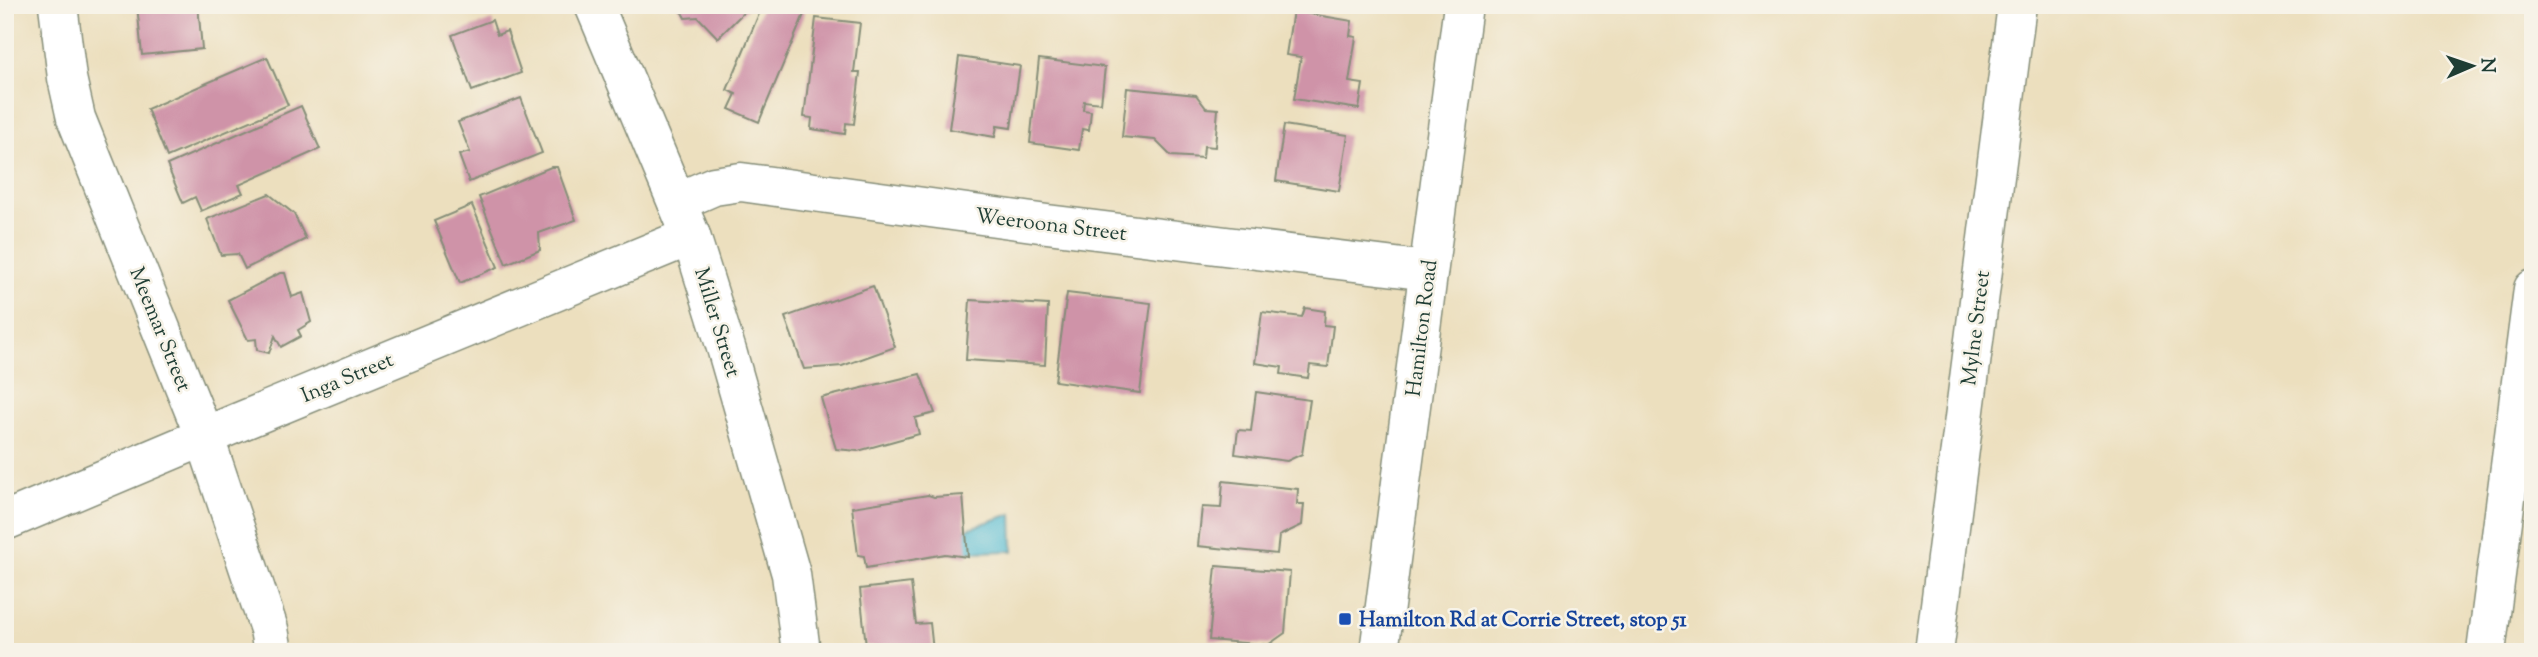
<svg xmlns="http://www.w3.org/2000/svg" width="2538" height="657" viewBox="0 0 2538 657" font-family="'Sorts Mill Goudy',serif">
<style>
.water{fill:#55bcd3;stroke:#3a7c84;stroke-width:2}
.building{fill:#cf93a8}
.lines{fill:none;stroke-linecap:round;stroke-linejoin:round}
.minor-casing{stroke:#868e79;stroke-width:41}
.major-casing{stroke:#868e79;stroke-width:41}
.minor{stroke:#fff;stroke-width:38}
.major{stroke:#fff;stroke-width:38}
.transit-dot{fill:#1a4fb4;stroke:#f7f3e8;stroke-width:2.5}
.labels{text-anchor:middle;stroke-width:5;stroke-linejoin:round;paint-order:stroke}
.street-label{font-size:21px;fill:#1f3d34;stroke:#f7f3e8}
.transit-label{font-size:21px;font-weight:bold;fill:#164399;stroke:#f7f3e8;text-anchor:start}
</style>
<rect width="100%" height="100%" fill="#f7f3e8"/>
<filter id="ink" filterUnits="userSpaceOnUse"><feTurbulence type="fractalNoise" baseFrequency=".0143" numOctaves="2"/><feDisplacementMap in="SourceGraphic" scale="14" xChannelSelector="R" yChannelSelector="G"/><feConvolveMatrix kernelMatrix="1 2 1 2 8 2 1 2 1" color-interpolation-filters="sRGB"/></filter>
<filter id="wash" filterUnits="userSpaceOnUse"><feTurbulence type="fractalNoise" baseFrequency=".00686" numOctaves="4" result="noise"/><feDisplacementMap in="SourceGraphic" scale="28" xChannelSelector="R" yChannelSelector="G"/><feGaussianBlur stdDeviation="1.57" result="paint"/><feColorMatrix in="noise" values="0 0 0 0 0 0 0 0 0 0 0 0 0 0 0 0 0 1.4 0 .05"/><feComposite in="paint" operator="in"/></filter>
<g filter="url(#wash)">
<rect width="100%" height="100%" fill="#ecdfbe"/>
<polygon class="water" points="1012,514 1013,551 962,552 961,531"/>
<g id="blocks">
<g class="building">
<polygon points="137,5 198,5 202,49 142,55"/>
<polygon points="678,5 751,5 718,38 698,17 685,18"/>
<polygon points="768,5 790,5 805,12 759,122 729,109 736,94 727,90 761,9"/>
<polygon points="1293,11 1352,21 1350,36 1356,37 1349,82 1363,84 1359,109 1294,99 1301,57 1286,55"/>
<polygon points="816,18 860,23 854,72 860,72 854,124 846,123 845,134 811,129 812,118 804,117"/>
<polygon points="492,20 497,35 507,31 521,73 472,91 452,35"/>
<polygon points="267,57 288,105 167,157 147,109"/>
<polygon points="959,57 1020,66 1011,128 997,126 995,137 949,129"/>
<polygon points="1039,59 1105,67 1101,103 1084,101 1083,110 1091,111 1089,130 1082,129 1079,150 1030,143"/>
<polygon points="1127,88 1196,95 1206,108 1218,109 1215,147 1204,146 1203,158 1171,156 1155,140 1122,137"/>
<polygon points="521,98 542,153 469,182 459,155 470,152 458,122"/>
<polygon points="301,106 320,149 239,185 243,193 201,211 195,197 183,203 167,165"/>
<polygon points="1284,125 1348,135 1339,191 1276,181"/>
<polygon points="551,167 557,167 576,220 539,233 540,250 506,264 479,197"/>
<polygon points="269,194 294,214 306,239 245,269 238,254 221,255 207,219"/>
<polygon points="472,205 498,267 460,283 434,221"/>
<polygon points="280,273 285,273 292,297 303,293 311,322 298,330 301,336 281,347 275,336 269,353 257,350 256,339 248,340 228,300"/>
<polygon points="873,286 895,347 842,366 804,369 785,317"/>
<polygon points="1067,293 1151,303 1140,393 1055,381"/>
<polygon points="970,300 1048,305 1045,365 966,360"/>
<polygon points="1305,308 1325,311 1324,325 1333,326 1328,367 1310,365 1308,378 1281,374 1282,367 1255,363 1262,312 1302,317"/>
<polygon points="920,374 935,413 915,418 919,434 858,451 836,449 821,398"/>
<polygon points="1256,392 1310,400 1302,454 1287,461 1235,454 1238,430 1251,431"/>
<polygon points="1223,481 1298,489 1297,504 1304,504 1302,525 1279,536 1277,554 1198,546 1202,507 1221,508"/>
<polygon points="928,495 934,497 963,495 968,557 945,554 866,568 864,556 858,555 852,507"/>
<polygon points="1216,566 1290,572 1285,633 1268,645 1209,640"/>
<polygon points="911,583 916,624 930,623 933,651 878,652 875,647 866,646 860,589"/>
</g>
</g>
</g>
<g filter="url(#ink)">
<use href="#blocks" fill-opacity="0" stroke="#868e79" stroke-width="2"/>
<g class="lines">
<defs>
<g id="minor">
<polyline points="58,5 67,78 76,118 205,438 269,629 273,652"/>
<polyline points="594,5 691,236 727,351 791,574 801,652"/>
<polyline points="677,202 714,186 741,182 1047,224 1428,271"/>
<polyline points="5,521 239,422 691,236"/>
<polyline points="1934,652 2017,5"/>
<polyline points="2486,652 2533,289"/>
</g>
<polyline id="major" points="1379,652 1463,5"/>
</defs>
<use href="#minor" class="minor-casing"/>
<use href="#major" class="major-casing"/>
<use href="#minor" class="minor"/>
<use href="#major" class="major"/>
</g>
</g>
<rect class="transit-dot" x="1338" y="612" width="14" height="14" rx="3.5"/>
<g class="labels">
<g class="street-label">
<text transform="translate(1051 224) rotate(7)" y="7">Weeroona Street</text>
<text transform="translate(718 322) rotate(73)" y="7">Miller Street</text>
<text transform="translate(1421 328) rotate(-83)" y="7">Hamilton Road</text>
<text transform="translate(1975 328) rotate(-83)" y="7">Mylne Street</text>
<text transform="translate(161 329) rotate(68)" y="7">Meemar Street</text>
<text transform="translate(347 377) rotate(-23)" y="7">Inga Street</text>
</g>
<g class="transit-label">
<text x="1359" y="626">Hamilton Rd at Corrie Street, stop 51</text>
</g>
</g>
<rect width="2538" height="657" fill="none" stroke="#f7f3e8" stroke-width="28"/>
<g transform="translate(2472 66) rotate(88)" stroke="#f7f3e8" stroke-width="5" paint-order="stroke">
<path d="M0-5L12 26L0 18L-12 26Z" fill="#1f3d34"/>
<text y="-10" font-size="19" font-weight="bold" text-anchor="middle" fill="#1f3d34">N</text>
</g>
</svg>
